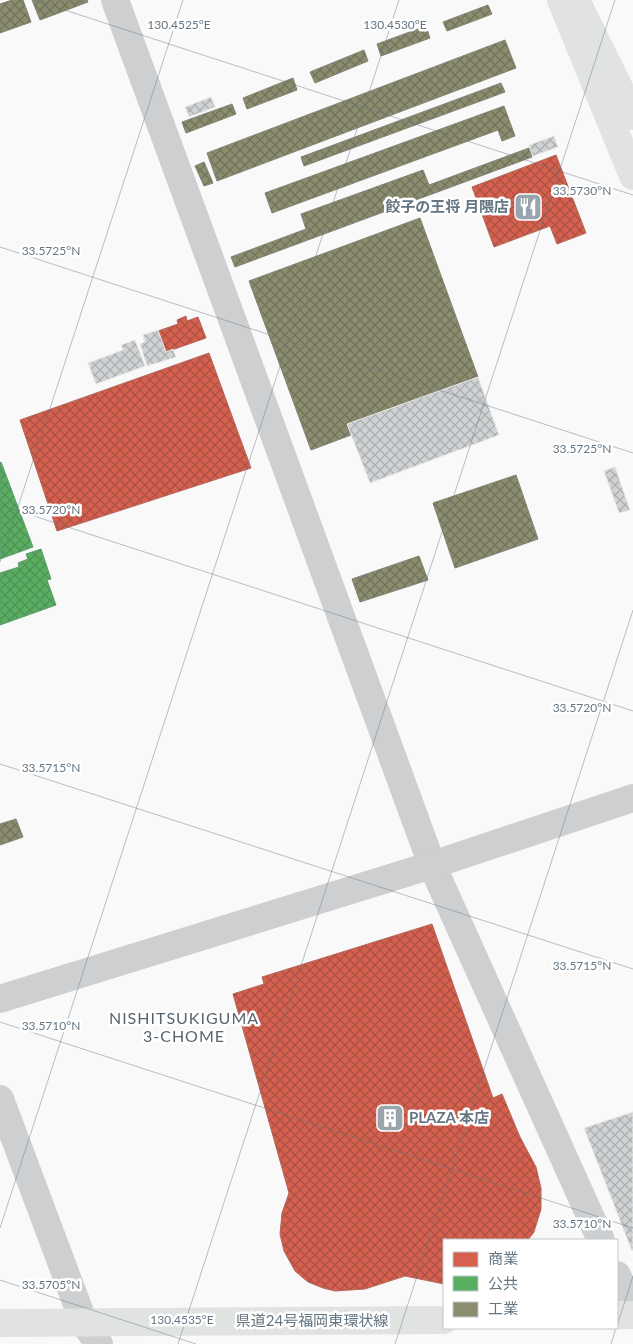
<svg xmlns="http://www.w3.org/2000/svg" width="633" height="1344" viewBox="0 0 633 1344" font-family="Lato,'Noto Sans JP',sans-serif">
<style>
.shops{fill:url(#shops-cross-hatch);stroke:#b4675d}
.public{fill:url(#public-cross-hatch);stroke:#5d9d6b}
.industry{fill:url(#industry-cross-hatch);stroke:#808574}
.building{fill:url(#building-cross-hatch);stroke:#e8e8e8}
.lines{fill:none;stroke-linecap:round;stroke-linejoin:round}
.minor{stroke:#cecfd0;stroke-width:28}
.primary{stroke:#e1e2e2;stroke-width:28}
.trunk{stroke:#e1e2e2;stroke-width:28}
.motorway{stroke:#e1e2e2;stroke-width:28}
.ticks{fill:none;stroke:#657683;stroke-width:1;stroke-opacity:0.45}
.labels{text-anchor:middle;stroke-width:5;stroke-linejoin:round;paint-order:stroke}
.poi-label{font-size:15px;font-weight:bold;fill:#657683;stroke:#fff;text-anchor:end}
.street-label{font-size:15px;fill:#657683;stroke:#fff}
.neighbourhood-label{font-size:16px;letter-spacing:1px;fill:#57646e;stroke:#fff}
.ticks-label{font-size:12px;text-anchor:middle;fill:#657683;stroke:#fff;stroke-width:5;stroke-linejoin:round;paint-order:stroke}
</style>
<defs>
<pattern id="shops-cross-hatch" width="8" height="8" patternUnits="userSpaceOnUse" patternTransform="scale(1.25)"><rect width="8" height="8" fill="#d6604d"/><path d="M0 0l8 8M0 8l8-8" fill="none" stroke="#a85144"/></pattern>
<pattern id="public-cross-hatch" width="8" height="8" patternUnits="userSpaceOnUse" patternTransform="scale(1.25)"><rect width="8" height="8" fill="#5aae61"/><path d="M0 0l8 8M0 8l8-8" fill="none" stroke="#4e9255"/></pattern>
<pattern id="industry-cross-hatch" width="8" height="8" patternUnits="userSpaceOnUse" patternTransform="scale(1.25)"><rect width="8" height="8" fill="#8c8c6e"/><path d="M0 0l8 8M0 8l8-8" fill="none" stroke="#70725c"/></pattern>
<pattern id="building-cross-hatch" width="8" height="8" patternUnits="userSpaceOnUse" patternTransform="scale(1.25)"><rect width="8" height="8" fill="#d0d2d3"/><path d="M0 0l8 8M0 8l8-8" fill="none" stroke="#acafb1"/></pattern>
</defs>
<rect width="100%" height="100%" fill="#f9f9f9"/>
<g class="shops">
<polygon points="556,155 586,233 557,244 550,226 494,247 472,187"/>
<polygon points="186,316 187,321 198,317 206,338 166,352 158,331 178,324 177,320"/>
<polygon points="209,353 251,468 57,531 20,420"/>
<polygon points="432,924 493,1098 502,1094 520,1137 536,1167 541,1188 541,1209 534,1232 528,1240 444,1240 444,1284 405,1276 365,1289 335,1291 323,1288 308,1282 295,1271 284,1251 280,1234 282,1213 289,1193 233,994 264,984 262,977"/>
</g>
<g class="public">
<polygon points="1,462 33,547 0,559 0,463"/>
<polygon points="41,549 51,579 47,580 56,605 0,625 0,573 19,567 18,563 28,559 26,554"/>
</g>
<g class="industry">
<polygon points="12,0 23,0 31,22 0,33 0,4"/>
<polygon points="32,0 87,0 88,2 40,20"/>
<polygon points="488,5 492,14 447,31 443,22"/>
<polygon points="426,26 430,38 381,56 377,44"/>
<polygon points="505,40 516,68 217,181 207,153"/>
<polygon points="364,50 368,61 315,83 310,72"/>
<polygon points="293,78 297,90 247,109 243,98"/>
<polygon points="501,83 505,92 304,166 301,157"/>
<polygon points="232,104 236,114 186,133 182,122"/>
<polygon points="504,106 515,136 502,141 498,130 272,213 265,193"/>
<polygon points="529,148 532,157 235,267 231,257 306,229 301,214 423,170 429,185"/>
<polygon points="204,162 213,183 204,186 195,166"/>
<polygon points="420,218 478,377 347,424 351,435 311,450 249,281"/>
<polygon points="516,475 538,539 455,568 433,503"/>
<polygon points="419,556 428,580 360,602 352,579"/>
<polygon points="16,819 23,837 0,845 0,824"/>
</g>
<g class="building">
<polygon points="211,97 215,107 189,117 185,107"/>
<polygon points="554,136 558,147 533,156 529,145"/>
<polygon points="158,330 166,352 173,349 176,357 147,366 140,344 145,342 143,335"/>
<polygon points="135,340 145,366 96,384 88,363 123,350 121,345"/>
<polygon points="478,377 499,435 370,483 347,424"/>
<polygon points="615,467 630,510 619,513 604,471"/>
<polygon points="633,1112 633,1250 632,1251 584,1128"/>
</g>
<g class="lines">
<g class="minor">
<polyline points="115,0 432,865 601,1240"/>
<polyline points="0,999 432,865 633,798"/>
<polyline points="0,1099 84,1323 99,1344"/>
<polyline points="617,1275 633,1311"/>
</g>
<g class="primary">
<polyline points="617,1315 633,1315"/>
<polyline points="0,1323 444,1320"/>
</g>
<polyline class="trunk" points="561,0 633,176"/>
<polyline class="motorway" points="576,0 633,116"/>
</g>
<path class="ticks" d="M34,0L633,195M0,247L633,453M0,505L633,711M0,562L183,0M0,764L633,969M0,1022L633,1228M0,1228L399,0M0,1280L196,1344M617,1326L633,1276M178,1344L615,0M395,1344L633,610M611,1344L616,1328"/>
<defs>
<symbol id="restaurant-square" viewBox="-11 -11 22 22"><rect x="-9" y="-9" width="18" height="18" rx="4" fill="#99a4ac" stroke="#fff"/><path d="M-5-6h1v4h1v-4h1v4h1v-4h1v5L-1.5 .5V6h-2V.5L-5-1ZM5-6V6H3V1.5H1.5Q1.5-4 5-6Z" fill="#fff"/></symbol>
<symbol id="building-square" viewBox="-11 -11 22 22"><rect x="-9" y="-9" width="18" height="18" rx="4" fill="#99a4ac" stroke="#fff"/><path d="M-4-6H4V6H1V3H-1V6H-4ZM-2.5-4.3h1.7v1.8h-1.7ZM.8-4.3h1.7v1.8H.8ZM-2.5-1h1.7V.8h-1.7ZM.8-1h1.7V.8H.8Z" fill="#fff"/></symbol>
</defs>
<g fill-rule="evenodd">
<use href="#restaurant-square" x="512" y="191" width="32" height="32"/>
<use href="#building-square" x="374" y="1102" width="32" height="32"/>
</g>
<g class="labels">
<g class="poi-label">
<text x="509" y="212">餃子の王将 月隈店</text>
<text x="409" y="1123" text-anchor="start">PLAZA 本店</text>
</g>
<g class="street-label">
<text x="312" y="1326">県道24号福岡東環状線</text>
</g>
<g class="neighbourhood-label">
<text x="184" y="1024">NISHITSUKIGUMA<tspan x="184" dy="18">3-CHOME</tspan></text>
</g>
</g>
<g class="ticks-label">
<text x="179" y="29">130.4525°E</text>
<text x="395" y="29">130.4530°E</text>
<text x="582" y="195">33.5730°N</text>
<text x="51" y="255">33.5725°N</text>
<text x="582" y="453">33.5725°N</text>
<text x="51" y="514">33.5720°N</text>
<text x="582" y="712">33.5720°N</text>
<text x="51" y="772">33.5715°N</text>
<text x="582" y="970">33.5715°N</text>
<text x="51" y="1030">33.5710°N</text>
<text x="582" y="1228">33.5710°N</text>
<text x="51" y="1289">33.5705°N</text>
<text x="182" y="1324">130.4535°E</text>
</g>
<rect x="443" y="1239" width="175" height="90" fill="#ffffff" stroke="#c1c8cd"/>
<rect x="453" y="1252" width="25" height="15" fill="#d6604d" stroke="#c1c8cd"/>
<text x="488" y="1264" font-size="15" fill="#657683">商業</text>
<rect x="453" y="1276" width="25" height="15" fill="#5aae61" stroke="#c1c8cd"/>
<text x="488" y="1289" font-size="15" fill="#657683">公共</text>
<rect x="453" y="1302" width="25" height="15" fill="#8c8c6e" stroke="#c1c8cd"/>
<text x="488" y="1314" font-size="15" fill="#657683">工業</text>
</svg>
